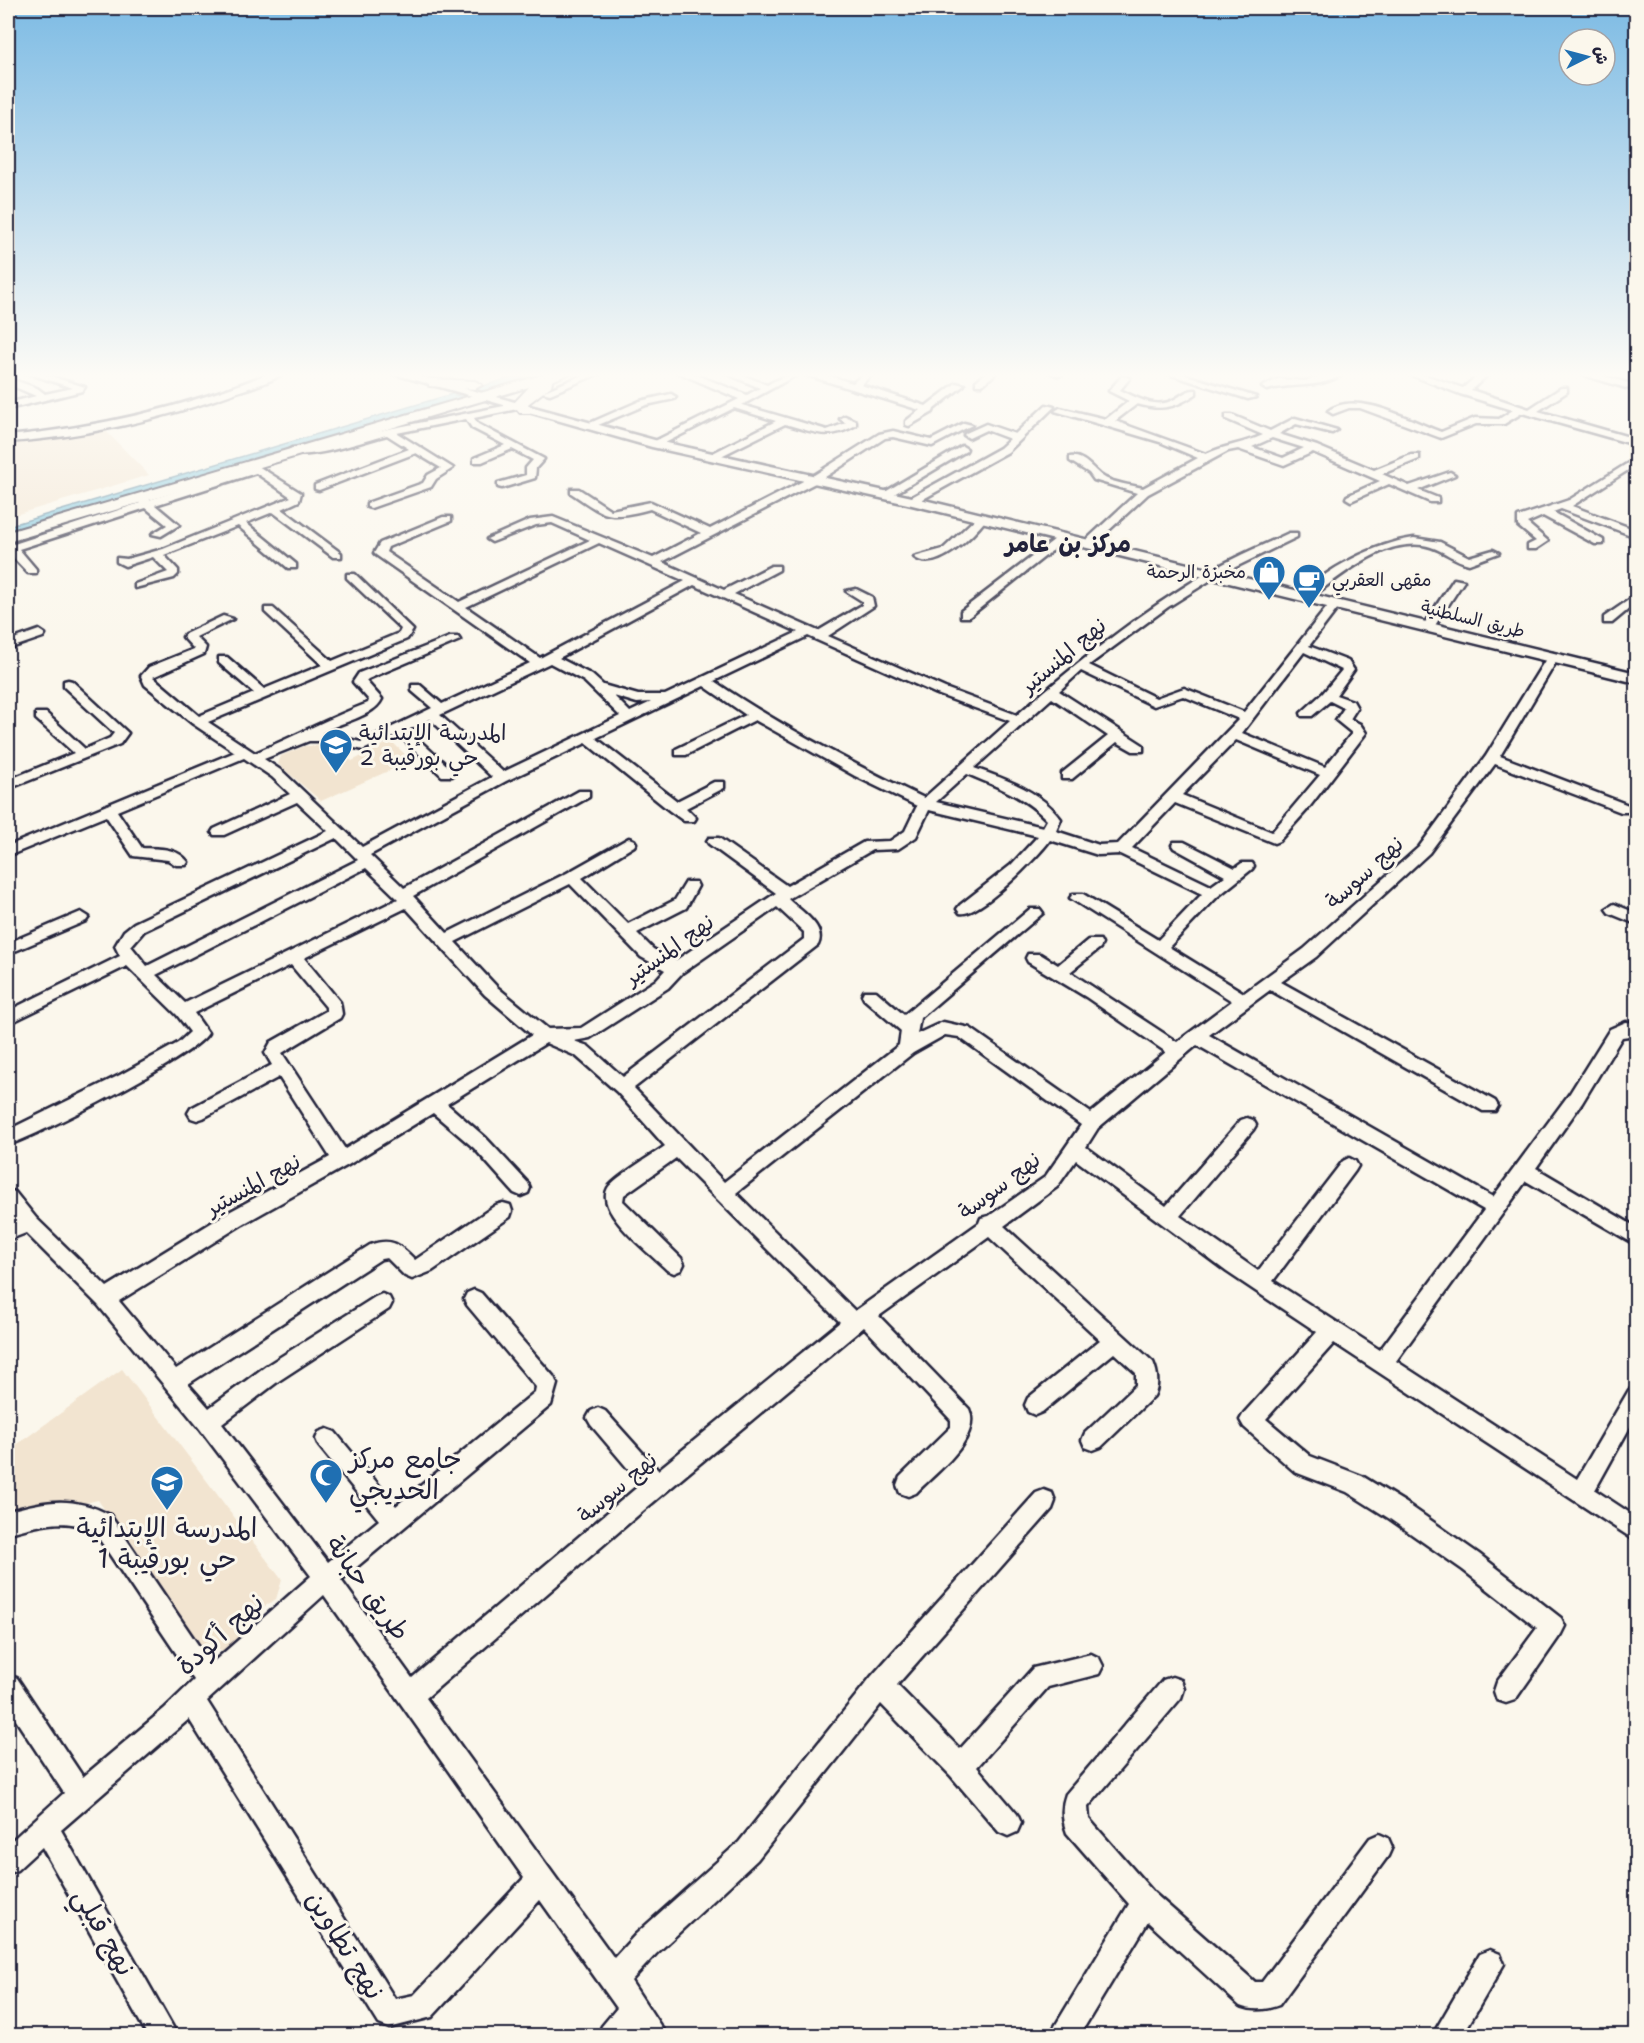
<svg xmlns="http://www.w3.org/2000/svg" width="1644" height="2043" viewBox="0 0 1644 2043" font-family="'Shantell Sans','Playpen Sans Arabic',sans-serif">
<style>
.built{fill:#f2e4d0}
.water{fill:#7dc6de;stroke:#59849d;stroke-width:1.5}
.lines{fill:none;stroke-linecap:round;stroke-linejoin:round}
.minor-casing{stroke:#22223b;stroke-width:5}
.major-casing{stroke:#22223b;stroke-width:5}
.highway-casing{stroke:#22223b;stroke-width:4}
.minor{fill:#fbf7ec;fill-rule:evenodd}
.major{fill:#fbf7ec;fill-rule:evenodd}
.highway{fill:#fbf7ec;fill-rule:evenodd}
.labels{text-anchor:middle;stroke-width:6;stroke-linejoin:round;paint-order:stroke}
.far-poi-label{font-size:18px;fill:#22223b;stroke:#fbf7ec;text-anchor:end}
.far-street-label{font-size:18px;fill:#22223b;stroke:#fbf7ec}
.street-label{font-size:22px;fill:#22223b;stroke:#fbf7ec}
.poi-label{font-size:22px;fill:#22223b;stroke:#fbf7ec;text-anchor:start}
.far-district-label{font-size:24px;font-weight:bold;fill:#22223b;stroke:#fbf7ec}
.near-poi-label{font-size:27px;fill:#22223b;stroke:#fbf7ec;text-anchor:start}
.near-street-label{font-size:27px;fill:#22223b;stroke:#fbf7ec}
</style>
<rect width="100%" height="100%" fill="#fbf7ec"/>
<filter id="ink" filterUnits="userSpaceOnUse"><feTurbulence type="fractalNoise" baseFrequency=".0167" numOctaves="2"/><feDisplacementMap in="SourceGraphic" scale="12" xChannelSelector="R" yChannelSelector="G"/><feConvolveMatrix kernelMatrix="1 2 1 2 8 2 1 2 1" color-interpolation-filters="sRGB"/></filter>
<g filter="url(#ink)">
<g class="built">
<polygon points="106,431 149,475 8,517 8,443"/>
<polygon points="391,741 409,758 392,765 395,768 321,801 278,764 281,756 305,746 328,745 352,761"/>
<polygon points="122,1369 282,1580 276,1599 265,1606 260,1616 251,1620 261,1634 230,1662 220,1649 199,1650 98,1500 8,1521 8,1451"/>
</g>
<g class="water">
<polygon points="530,372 558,372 480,393 470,390"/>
<polygon points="452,394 463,397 8,534 8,526"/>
</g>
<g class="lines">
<defs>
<g id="minor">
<polygon points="24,372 37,372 85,387 82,391 8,409 8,403 36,396 8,384 8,378 37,388 45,394 73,388"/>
<path d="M272,372H284C272,382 252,387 237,392C164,419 86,437 8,442V436C100,427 187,407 272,372Z"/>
<polygon points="590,372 603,372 550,394 542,392"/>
<path d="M677,372H689L747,395L760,388L723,372H735L767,385C804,364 815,372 853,383L865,372H874L861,385L926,406L956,383L964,385L934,409L933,412L909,426L906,425V421L920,410L800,373L742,405L827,430L846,423L840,419L845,416L856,421V425C828,441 815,432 785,424L713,460L708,457L709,455L776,421L734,408L659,446H653V442L739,399Z"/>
<polygon points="987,372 995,374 982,385 976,385 976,381"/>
<polygon points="1049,372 1063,372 1064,373 1059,376"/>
<polygon points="1162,372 1176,372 1256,397 1248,399"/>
<path d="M1333,372H1346C1322,390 1293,382 1267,390L1262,387L1278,379L1305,381Z"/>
<path d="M1403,372H1416L1463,388L1482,372H1491L1471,390L1529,409L1561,388H1567V392L1538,411L1636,439V445L1522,413L1504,424H1476L1441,438L1360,408H1349L1333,414L1328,411C1356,389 1411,421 1441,432L1475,418L1499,419L1513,410L1460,394Z"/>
<polygon points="1574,372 1588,372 1636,385 1636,391"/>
<path d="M1122,376L1130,378L1120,390C1137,398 1157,410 1175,399C1182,395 1188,389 1196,390V394C1175,408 1162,411 1137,404L1115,421L1206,454C1225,445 1244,444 1263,435L1226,419V415H1232L1270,431L1295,418L1337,430L1332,433L1296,424L1279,434L1317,446L1374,470L1411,455H1419V459L1382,474L1409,486L1450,472L1455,475L1418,490L1438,498V502H1430L1389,484L1351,501L1346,498L1347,496L1380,481L1313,452L1284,465L1238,449L1228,451L1148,494L1092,546H1084V542L1137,493L1094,480L1089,473L1070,461V457C1084,455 1092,469 1102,476C1111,483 1131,485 1143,488L1198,458L1160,442L1055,411L1060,408L1106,419L1129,401L1109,391ZM1272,438L1304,448L1283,458L1252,447Z"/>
<polygon points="671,394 676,397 674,399 646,405 591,428 583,426 640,401"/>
<path d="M514,404L519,407L517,409L474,418L478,424L544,459L536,468L535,478L502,488L498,487V483L526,475V468L533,460L512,449L482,462H474V458L505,445L472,428L466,419L397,433L453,468L436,479L431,487L371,508L367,507V503L423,483L428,475L441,468L416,453L319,490L315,489V485L409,449L387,435C366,440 303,463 287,451L292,448L317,447L388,429Z"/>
<polygon points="1046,405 1054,407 1008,452 916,503 908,503 908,499 1000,448 1010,439 986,430 969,438 964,435 966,433 986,424 1015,434"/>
<path d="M964,423L972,425L932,446L893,437L885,438L819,481L662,562L724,590L771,566H779V570L734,594L818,631L862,605V601L846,591L856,589L872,597L874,606L828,636L945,688L1017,715C1077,663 1139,613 1207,573C1233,557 1262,546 1289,533H1297V537L1217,576L1168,607L1089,665L1156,698L1184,688L1244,712L1331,602L1341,604L1309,646L1348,661L1354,670L1336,695L1353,701L1357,708L1350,719L1360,724L1366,733L1307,810L1279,841L1274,843L1175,803L1132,848L1211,886L1225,876L1174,848L1172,845L1174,842H1184L1235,868L1242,863H1252L1254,866L1252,869L1217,897L1169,947L1244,993L1304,949L1419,847L1486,756L1549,654L1553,653L1559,657L1500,756L1631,806V812H1621L1495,764L1429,853L1316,957L1281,982L1495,1101L1498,1106L1495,1111H1483L1270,990L1209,1035L1493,1197L1570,1093L1610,1029L1626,1022L1636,1023V1035L1622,1037L1582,1103L1536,1168L1636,1227V1245L1526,1181L1396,1361L1577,1479L1629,1390L1636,1387V1416L1595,1490L1636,1517V1541L1334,1343L1266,1419L1310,1456L1362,1476L1406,1503L1479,1554L1561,1618L1565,1626L1561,1634L1515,1700L1506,1703L1497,1700L1494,1691L1497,1682L1537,1628L1463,1570L1390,1519L1347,1492L1295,1472L1244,1427L1240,1420L1244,1413L1317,1332L1227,1272L1076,1160L1057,1187L1004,1226L1153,1362C1158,1373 1159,1386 1154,1396L1101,1447L1093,1450L1085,1447L1082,1440L1085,1433L1136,1385V1373L1114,1353L1042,1412L1035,1415L1028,1412L1025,1405L1028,1398L1100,1340L989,1237L879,1316L969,1409C982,1439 935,1473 916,1493L908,1496L900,1493L897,1485L900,1477L951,1427V1420L864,1327L644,1510L426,1698L614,1958L636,1934L739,1842L871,1677L1036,1493L1044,1490L1052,1493L1055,1501L1052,1509L897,1685L960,1749L1033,1668L1091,1654L1099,1658L1103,1666L1099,1674L1048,1687L977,1767L1017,1814L1021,1823L1017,1832L1008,1836L999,1832L951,1776L881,1704L757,1860L656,1954L631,1981L667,2036H636L633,2032L630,2036H598L602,2026L617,2008L540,1900L432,2017L389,2028L379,2024L189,1719L61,1830L178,2036H148L42,1847L17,1870L8,1874V1844L64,1793L8,1708V1675L17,1678L83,1777L164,1709L194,1680L94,1531C65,1516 38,1526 8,1533V1511C48,1501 71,1495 110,1515L211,1664L311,1576L200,1429L98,1305L26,1233L8,1240V1224L15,1221L8,1211V1190L15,1192L36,1218L107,1287L229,1212L330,1157L279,1077L203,1118L197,1120L191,1118L188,1113L191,1108L272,1065L265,1053L271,1042L326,1011V1007L291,965L194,1013L208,1033C196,1056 39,1135 8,1145V1130L120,1075L178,1043L190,1032L177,1015L127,966L8,1024V1011L120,956L115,946L124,931L134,923L328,831L297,802L224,835H214L212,832L214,829L290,794L272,777L244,758L117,811L142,848C159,849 177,847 188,862L186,865H176L168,860L133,856L106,816L8,856V846L235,752L193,724L145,685L141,676L149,667L194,649L183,637L185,634L223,616L233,619L196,637L206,647L204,654L153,677L199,716L254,693L219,663V657H227L264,689L322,665L265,612V608H273L332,661L399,633L401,629L347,578V574H355L413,630L407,639L208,722L255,753C293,737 329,718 368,703L369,700L353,682L359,673L450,637H458L460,640L368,679L366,681L382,699C374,717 339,722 322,733L361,742L432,708L412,691V685H420L442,704L530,663L376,555L374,553L380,543L443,517H451V521L388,547L386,552L459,602L590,540L552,523L536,525L492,542L487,539L530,520L553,517L653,558L701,533L650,509C607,520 607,517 571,493V489H579L611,510L651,502L710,529L811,477L879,434L893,431L931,440ZM599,543L685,581L540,658L466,607ZM694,585L798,632L665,695H638L603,685L592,675L559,658ZM808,636L937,694L1010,721L924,798C851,763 780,726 714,681ZM1304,652L1342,670L1323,693L1301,713L1302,716H1312L1330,701L1344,708L1336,720L1352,733L1325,767L1242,733ZM550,663L584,681L620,716L503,772L440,715ZM1081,671L1154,706L1183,696L1239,719L1118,844L1099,845L1056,831L1061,819C1041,791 1005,779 974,768L1052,698L1108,736L1062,773V779H1072L1117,742L1133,751H1143V745L1059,691ZM704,686L746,715L676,749V755H686L755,720L855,776L917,806L905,831L890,841L864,842L787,886L719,838H709L707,841L709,844L776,893L675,961L653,949L637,933L686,908L698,886L696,882H686L675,900L628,924L582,878L634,846L636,843L634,840L629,838L567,873L447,933L413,896L589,797V791H579L404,888L370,855L506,781L586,743L670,811L684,821H694L696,818L686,808L724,788V782H714L677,801L596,738ZM614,696L637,703L651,702L630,712ZM430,719L492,777L362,847L282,771L264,759L309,741H327L363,750L398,734L442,776H452V770L408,730ZM1236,740L1320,775L1272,832L1182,795ZM967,774C996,786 1024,796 1047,820L1043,827L936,802ZM929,810L1038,836L1011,865L960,905L957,909L960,913C978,918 1039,856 1050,840L1098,855L1120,854L1202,894L1158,940L1083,894H1073L1070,898L1232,1001L1177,1042L1070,972L1100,948L1102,944L1100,940H1088L1058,965L1040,954H1028L1026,958L1028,962L1086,997L1166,1052L1091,1113L970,1028L943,1022L917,1034L920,1018L1043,913L1040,909H1030L904,1015L876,991H864L862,995L864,999L901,1031L899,1045L724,1182L634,1088L818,945C827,926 800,911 788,899L872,850L898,849L916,837ZM336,838L358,860L147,966L131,946L144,931ZM366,868L398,899L185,1003L156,975ZM570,884L641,957L665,970L656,980L581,1028L548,1029L497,987L455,942ZM777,907L804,932V939L623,1077L588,1046L574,1041L590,1038L668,988L682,973ZM406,908L485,995L532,1035L345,1149L282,1053L340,1018L342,1014L340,1002L304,958ZM945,1035L959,1037L1081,1125L1045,1177L989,1216L981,1218L979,1223L855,1311L736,1193L913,1053ZM546,1043L576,1056L617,1092L665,1146C653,1155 615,1177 608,1188C594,1212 651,1254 667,1270L674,1273L681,1270L684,1264L681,1258L623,1201L624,1195L676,1158L840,1322L658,1470L605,1411L598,1408L591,1411L587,1418L591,1425L641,1484L412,1678L341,1580L551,1405L557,1384L554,1377L481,1293L474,1290L467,1293L464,1299L467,1305L536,1387L535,1392L396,1506L335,1432L327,1429L319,1432L316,1439L319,1446L379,1520L328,1562L222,1424L280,1380L389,1309L392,1303L389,1297L382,1294L375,1297L266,1366L209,1408L188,1384L381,1259L387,1258L405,1276L412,1279L432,1271L510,1217L512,1211L510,1205L503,1203L496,1205L415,1260C400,1245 392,1237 370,1245L176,1369L119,1301L243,1224L348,1165L433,1113L474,1148L514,1193L521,1196L528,1193L530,1188L528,1183L486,1138L447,1104ZM1197,1045L1484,1210L1380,1350L1273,1281L1355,1171L1358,1166L1355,1161L1349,1158L1343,1161L1258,1271L1180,1216L1253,1130L1256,1125L1253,1120L1247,1118L1241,1120L1166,1206L1086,1147L1098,1128ZM324,1595L524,1878L414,1995L395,1999L207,1701Z"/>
<polygon points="962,446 967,449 966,451 889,497 880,495"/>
<polygon points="1636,458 1636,465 1572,506 1636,530 1636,537 1561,509 1553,512 1603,540 1603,544 1595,544 1543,516 1527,523 1548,541 1536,549 1528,549 1528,545 1536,541 1518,526 1518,517 1569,500"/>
<polygon points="250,461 301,493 299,501 282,509 341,553 341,557 333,557 273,512 246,523 296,564 296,568 288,568 238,526 164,555 178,570 178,574 174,578 135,588 135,584 168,572 153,557 125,566 117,562 117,558 127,559 163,549 291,497 256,473 155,505 179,525 161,536 152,534 167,525 146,508 19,549 36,569 36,573 28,573 8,552 8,541 14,544 140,503 138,498 149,500 249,468 245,464"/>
<path d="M978,516L987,518C975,534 936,575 914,557L943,549Z"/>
<polygon points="1059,536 1068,538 969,617 961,617 961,611"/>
<path d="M1414,538L1440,542L1469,557L1493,550L1499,553L1469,564C1455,561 1444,551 1431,547C1387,534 1341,576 1309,599L1299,597C1324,569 1377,543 1414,538Z"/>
<polygon points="1454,579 1464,581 1432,630 1424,630 1422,627"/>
<polygon points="1636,595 1636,603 1612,623 1604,623 1604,617"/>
<polygon points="39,630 45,634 43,637 8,649 8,641"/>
<polygon points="68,680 72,681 128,733 120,744 8,789 8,780 74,753 36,719 36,713 46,713 85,749 110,738 114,733 64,687 64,681"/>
<polygon points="1614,904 1636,913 1636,924 1609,913 1606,909"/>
<polygon points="81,912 89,917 86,921 8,954 8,943"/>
<path d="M1172,1677L1181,1680L1184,1689L1181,1698L1088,1807L1089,1819L1154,1893L1255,1982H1262L1370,1838L1379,1834L1388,1838L1392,1847L1388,1856L1279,2005C1266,2010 1253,2011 1240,2006L1148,1922L1079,2036H1049L1129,1904L1067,1833C1062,1820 1061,1807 1066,1794L1163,1680Z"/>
<polygon points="1490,1950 1500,1954 1504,1964 1462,2036 1432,2036 1480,1954"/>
</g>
<polygon id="major" points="387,372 405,372 658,441 912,497 1636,673 1636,683 912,505 652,447"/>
<g id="highway">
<polygon points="552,372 573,372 552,381 551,386 528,404 532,410 530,413 520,413 513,404 529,387 8,542 8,532"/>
<polygon points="434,379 475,381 482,385 475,389 429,386 429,380"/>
</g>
</defs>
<use href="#minor" class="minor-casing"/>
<use href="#major" class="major-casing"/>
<use href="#highway" class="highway-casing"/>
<use href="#minor" class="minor"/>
<use href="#major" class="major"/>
<use href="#highway" class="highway"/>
</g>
</g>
<linearGradient id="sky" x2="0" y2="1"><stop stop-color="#7dbbe4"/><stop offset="0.57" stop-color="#fdfbf6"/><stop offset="1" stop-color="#fdfbf6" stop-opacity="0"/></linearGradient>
<rect width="1644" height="658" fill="url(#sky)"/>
<defs>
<symbol id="shop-pin" viewBox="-11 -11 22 30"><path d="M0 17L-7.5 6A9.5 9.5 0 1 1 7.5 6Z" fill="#1f6fb2" stroke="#fbf7ec"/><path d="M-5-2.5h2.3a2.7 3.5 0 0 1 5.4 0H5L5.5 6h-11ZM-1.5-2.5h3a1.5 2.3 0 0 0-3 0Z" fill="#fff"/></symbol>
<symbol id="cafe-pin" viewBox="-11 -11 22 30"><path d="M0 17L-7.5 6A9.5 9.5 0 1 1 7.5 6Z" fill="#1f6fb2" stroke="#fbf7ec"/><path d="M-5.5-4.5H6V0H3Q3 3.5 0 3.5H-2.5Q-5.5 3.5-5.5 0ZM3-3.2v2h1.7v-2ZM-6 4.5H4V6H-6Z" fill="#fff"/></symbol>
<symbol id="school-pin" viewBox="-11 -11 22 30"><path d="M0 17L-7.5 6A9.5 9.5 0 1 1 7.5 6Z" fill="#1f6fb2" stroke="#fbf7ec"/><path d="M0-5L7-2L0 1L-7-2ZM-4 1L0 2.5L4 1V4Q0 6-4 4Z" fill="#fff"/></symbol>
<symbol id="mosque-pin" viewBox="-11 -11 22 30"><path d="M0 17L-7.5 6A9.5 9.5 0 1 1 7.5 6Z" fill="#1f6fb2" stroke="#fbf7ec"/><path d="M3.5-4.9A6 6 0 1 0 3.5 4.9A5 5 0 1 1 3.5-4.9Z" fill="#fff"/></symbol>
</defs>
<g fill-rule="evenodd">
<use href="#shop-pin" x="1250" y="553" width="38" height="52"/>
<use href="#cafe-pin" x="1290" y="561" width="38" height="52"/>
<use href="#school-pin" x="317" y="726" width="38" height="52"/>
<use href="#mosque-pin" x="307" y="1456" width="38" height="52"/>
<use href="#school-pin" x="148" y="1463" width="38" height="52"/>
</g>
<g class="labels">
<g class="far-poi-label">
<text x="1246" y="578">مخبزة الرحمة</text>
<text x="1332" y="586" text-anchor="start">مقهى العقربي</text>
</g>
<g class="far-street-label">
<text transform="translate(1473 619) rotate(14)" y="6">طريق السلطنية</text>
</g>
<g class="street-label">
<text transform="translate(1063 655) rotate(-40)" y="8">نهج المنستير</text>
<text transform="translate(1364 872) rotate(-42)" y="8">نهج سوسة</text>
<text transform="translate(669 949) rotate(-36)" y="8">نهج المنستير</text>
<text transform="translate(253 1184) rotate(-29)" y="8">نهج المنستير</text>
<text transform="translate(999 1185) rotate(-37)" y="8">نهج سوسة</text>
<text transform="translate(617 1487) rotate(-40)" y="8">نهج سوسة</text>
</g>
<g class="poi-label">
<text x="359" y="740">المدرسة الإبتدائية<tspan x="359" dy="25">حي بورقيبة 2</tspan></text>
</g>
<g class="far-district-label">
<text x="1068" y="552">مركز بن عامر</text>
</g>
<g class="near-poi-label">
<text x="349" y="1468">جامع مركز<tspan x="349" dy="31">الحديجي</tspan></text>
<text x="167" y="1537" text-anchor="middle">المدرسة الإبتدائية<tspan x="167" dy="31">حي بورقيبة 1</tspan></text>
</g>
<g class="near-street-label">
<text transform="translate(368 1588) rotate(54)" y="9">طريق حبانة</text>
<text transform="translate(220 1634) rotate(-42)" y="9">نهج أكودة</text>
<text transform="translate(104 1932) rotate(60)" y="9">نهج قبلي</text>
<text transform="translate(345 1945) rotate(58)" y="9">نهج تطاوين</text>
</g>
</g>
<rect width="1644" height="2043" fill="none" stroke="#fbf7ec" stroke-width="30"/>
<rect x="15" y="15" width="1614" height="2013" fill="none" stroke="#22223b" stroke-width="2" filter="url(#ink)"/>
<g transform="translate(1587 57) rotate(84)"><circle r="28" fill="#fbf7ec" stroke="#a4a2a5" stroke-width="1.5"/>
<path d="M0-4.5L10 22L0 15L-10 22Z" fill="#1f6fb2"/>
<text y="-9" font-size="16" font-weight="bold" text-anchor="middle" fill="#22223b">ش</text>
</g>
</svg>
